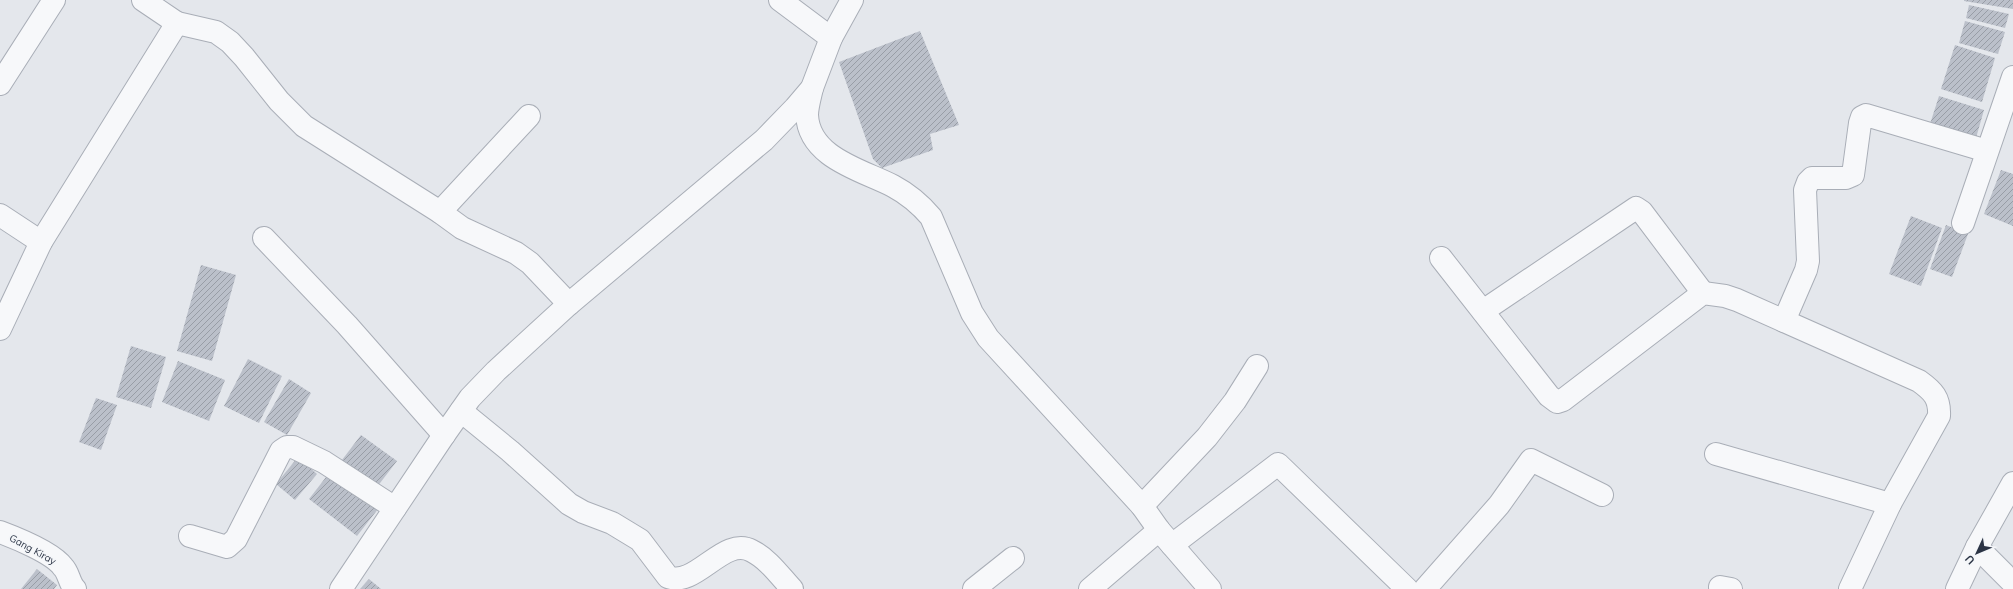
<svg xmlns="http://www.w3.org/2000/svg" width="2013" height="589" viewBox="0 0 2013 589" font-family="Mulish,sans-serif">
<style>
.building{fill:url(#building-hatch)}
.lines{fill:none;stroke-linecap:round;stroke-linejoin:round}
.minor-casing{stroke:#a9aeb7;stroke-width:24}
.minor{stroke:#f7f8fa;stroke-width:22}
.labels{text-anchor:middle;stroke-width:3;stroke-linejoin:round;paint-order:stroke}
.street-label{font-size:10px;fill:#2b3445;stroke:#f4f6f9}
</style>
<defs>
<pattern id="building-hatch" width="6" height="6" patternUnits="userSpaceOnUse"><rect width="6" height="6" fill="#bbc0ca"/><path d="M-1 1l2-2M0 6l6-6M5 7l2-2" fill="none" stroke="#989da6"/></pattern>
</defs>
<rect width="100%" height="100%" fill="#e4e7ec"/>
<g class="building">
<polygon points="1964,0 2013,0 2013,9 1964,1"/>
<polygon points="1969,5 2009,14 2005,28 1966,18"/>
<polygon points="1965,21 2005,32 1998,54 1959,43"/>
<polygon points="920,31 959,125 930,134 933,150 882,168 873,159 839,62"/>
<polygon points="1955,45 1995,58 1982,102 1941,89"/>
<polygon points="1939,96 1984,110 1976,138 1930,124"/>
<polygon points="2001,170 2013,174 2013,226 1984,214"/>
<polygon points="1911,216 1942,228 1921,286 1889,274"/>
<polygon points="1946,225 1968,234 1952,277 1930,269"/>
<polygon points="201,265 236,275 212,361 177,351"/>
<polygon points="131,346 166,357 151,408 116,397"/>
<polygon points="248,359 282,376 259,423 224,406"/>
<polygon points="178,361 225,380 209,421 162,402"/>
<polygon points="289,379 311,393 287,435 264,422"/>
<polygon points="96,398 117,405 101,450 79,442"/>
<polygon points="361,435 397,461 377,487 342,460"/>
<polygon points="298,457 317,474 295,500 276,484"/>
<polygon points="330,472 378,509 357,536 309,499"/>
<polygon points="37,569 57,585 54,589 21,589"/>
<polygon points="369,579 381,589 360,589"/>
</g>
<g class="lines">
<defs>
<g id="minor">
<polyline points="780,0 831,38"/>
<polyline points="177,23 216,32 230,42 244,57 279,101 304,126 440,212 462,228 516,253 530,263 569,304"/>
<polyline points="0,84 54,0"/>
<path d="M812,88C810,97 807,107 807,115C809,158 862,170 893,186C908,194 920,204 931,217L972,313L988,338L1142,506L1159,530L1210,589"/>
<polyline points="440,212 529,116"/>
<polyline points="0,215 41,242"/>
<polyline points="1963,223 2013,77"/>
<polyline points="264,238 347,325 444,435"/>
<path d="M1441,258L1549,396L1557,402L1563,400L1703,293L1725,296L1737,300L1919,381C1933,391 1940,398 1939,416L1890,504L1850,589"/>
<polyline points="1483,311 1636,208 1642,212 1703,293"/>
<polyline points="1784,321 1806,270 1808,261 1805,190 1808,182 1812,178 1846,178 1853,175 1860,123 1862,117 1866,115 1987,151"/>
<polyline points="0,329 41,242 177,23 143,0"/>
<path d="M461,411L510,451L569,504L583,512L612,523L640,540L668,577C696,588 724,535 752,551C768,559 780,576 792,589"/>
<polyline points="1716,454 1890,504"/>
<polyline points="1142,506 1207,437 1235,401 1257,366"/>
<path d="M0,532C16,538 53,553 63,567C69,573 69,583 75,589"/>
<polyline points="190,536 227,547 236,539 281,451 287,447 293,447 324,462 395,508"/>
<polyline points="1172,545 1278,464 1407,589"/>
<polyline points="1977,547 2013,583"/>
<polyline points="1720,587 1731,589"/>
<polyline points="341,589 444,435 470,398 496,371 569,304 764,140 795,108 812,88 831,38 852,0"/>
<polyline points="974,589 1013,558"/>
<polyline points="1090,589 1159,530"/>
<polyline points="1425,589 1499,505 1531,460 1602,495"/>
<polyline points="1957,589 1977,547 2013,483"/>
</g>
</defs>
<use href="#minor" class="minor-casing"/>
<use href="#minor" class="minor"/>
</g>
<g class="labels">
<g class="street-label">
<text transform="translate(33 549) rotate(29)" y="4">Gang Kiray</text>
</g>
</g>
<g transform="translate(1977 553) rotate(226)" stroke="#f4f6f9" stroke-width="3" paint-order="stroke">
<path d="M0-3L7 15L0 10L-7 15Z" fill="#2b3445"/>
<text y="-6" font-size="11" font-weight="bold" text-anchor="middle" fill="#2b3445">U</text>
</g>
</svg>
